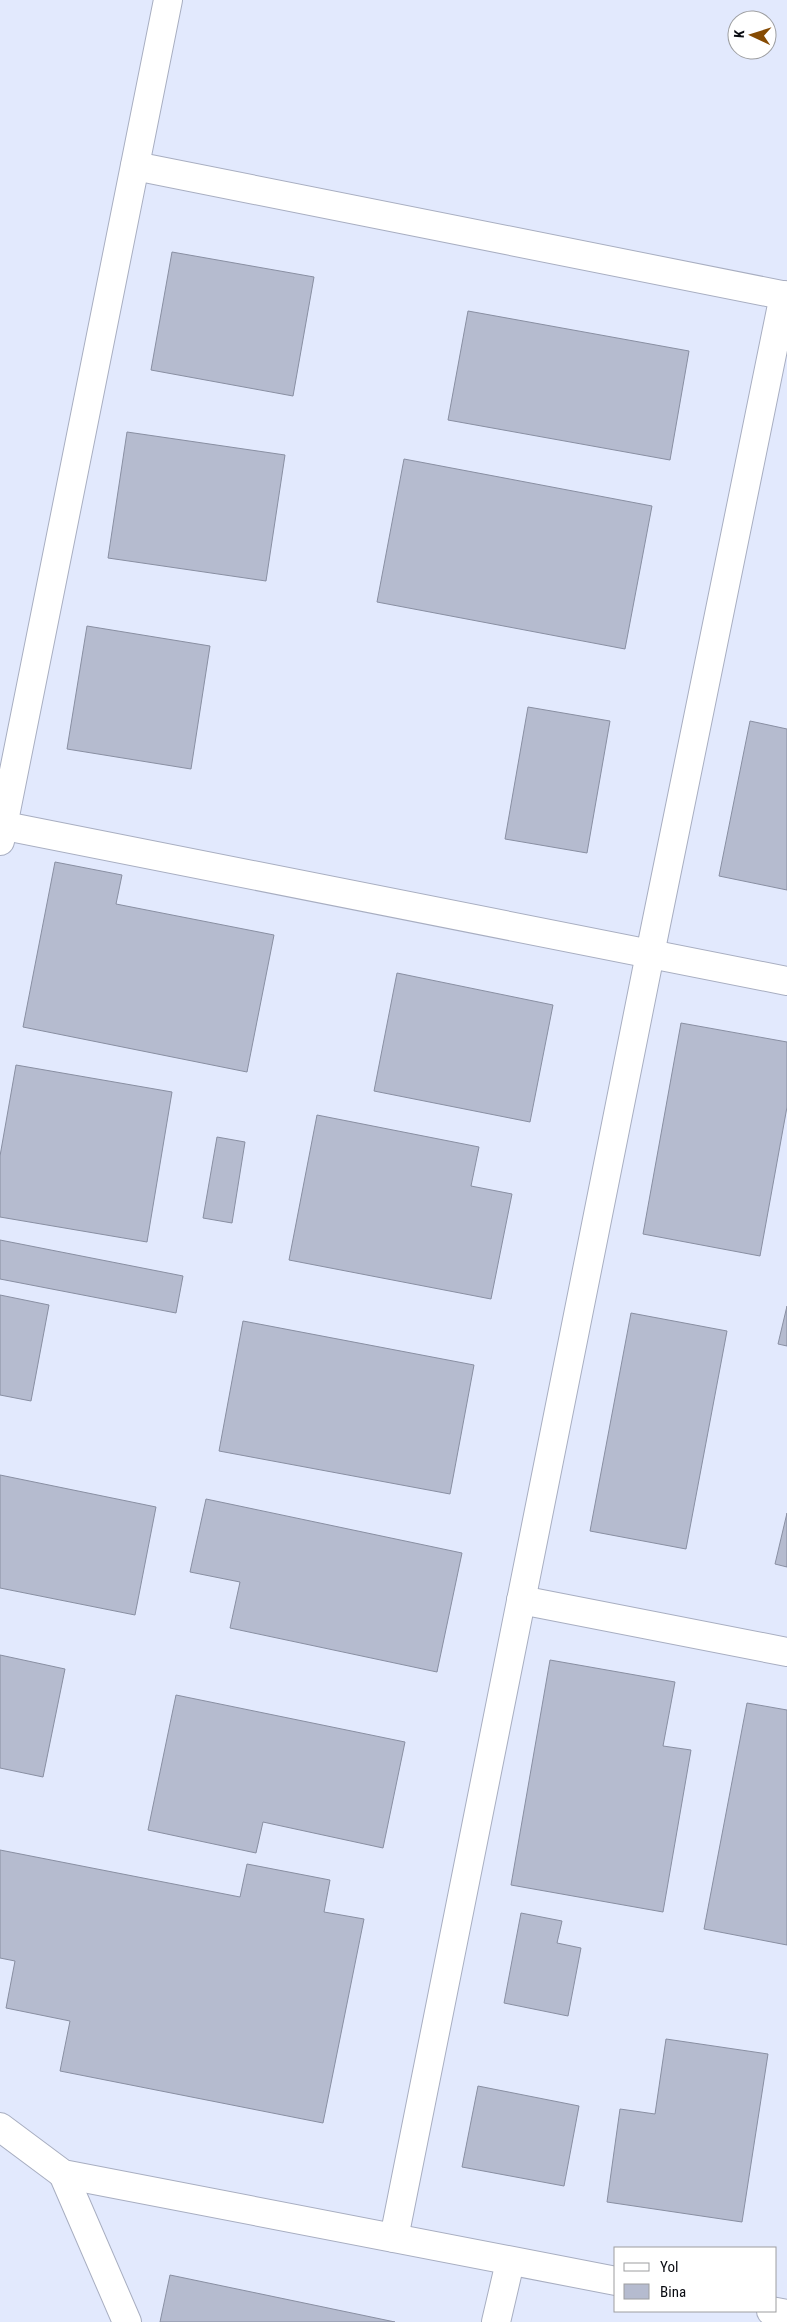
<svg xmlns="http://www.w3.org/2000/svg" width="787" height="2322" viewBox="0 0 787 2322" font-family="'Roboto Condensed',sans-serif">
<style>
.building{fill:#b5bbcf;stroke:#898fa2}
.lines{fill:none;stroke-linecap:round;stroke-linejoin:round}
.minor-casing{stroke:#a8aec1;stroke-width:30}
.minor{stroke:#fff;stroke-width:28}
</style>
<rect width="100%" height="100%" fill="#e2e9fd"/>
<g class="building">
<polygon points="172,252 314,277 293,396 151,370"/>
<polygon points="468,311 689,351 670,460 448,420"/>
<polygon points="127,432 285,455 266,581 108,558"/>
<polygon points="404,459 652,506 625,649 377,602"/>
<polygon points="87,626 210,646 191,769 67,749"/>
<polygon points="528,707 610,721 587,853 505,839"/>
<polygon points="750,721 787,729 787,890 719,876"/>
<polygon points="55,862 122,875 116,904 274,935 247,1072 23,1027"/>
<polygon points="397,973 553,1005 530,1122 374,1091"/>
<polygon points="681,1023 787,1042 787,1107 760,1256 643,1234"/>
<polygon points="16,1065 172,1092 147,1242 0,1217 0,1156"/>
<polygon points="317,1115 479,1147 471,1186 512,1194 491,1299 289,1260"/>
<polygon points="217,1137 245,1142 232,1223 203,1218"/>
<polygon points="0,1240 183,1276 176,1313 0,1279"/>
<polygon points="0,1295 49,1305 31,1401 0,1395"/>
<polygon points="787,1306 787,1346 778,1344"/>
<polygon points="631,1313 727,1331 686,1549 590,1531"/>
<polygon points="243,1321 474,1365 450,1494 219,1451"/>
<polygon points="0,1475 156,1507 135,1615 0,1588"/>
<polygon points="206,1499 462,1553 437,1672 230,1628 240,1582 190,1572"/>
<polygon points="787,1513 787,1567 775,1564"/>
<polygon points="0,1655 65,1669 43,1777 0,1768"/>
<polygon points="550,1660 675,1682 663,1746 691,1750 663,1912 511,1885"/>
<polygon points="176,1695 405,1742 383,1848 263,1822 256,1853 148,1830"/>
<polygon points="747,1703 787,1710 787,1945 704,1929"/>
<polygon points="0,1850 240,1897 247,1864 330,1880 324,1912 364,1919 323,2123 60,2071 70,2021 6,2008 15,1961 0,1958"/>
<polygon points="521,1913 562,1921 557,1943 581,1948 568,2016 504,2003"/>
<polygon points="666,2039 768,2054 742,2222 607,2202 620,2109 655,2114"/>
<polygon points="478,2086 579,2106 564,2186 462,2167"/>
<polygon points="170,2275 395,2322 160,2322"/>
</g>
<g class="lines">
<defs>
<g id="minor">
<polyline points="135,166 787,296"/>
<polyline points="0,825 787,981"/>
<polyline points="0,841 168,0"/>
<polyline points="521,1600 787,1652"/>
<polyline points="0,2127 63,2174 616,2281"/>
<polyline points="63,2174 127,2322"/>
<polyline points="394,2238 650,954 784,295"/>
<polyline points="771,2311 787,2314"/>
<polyline points="496,2322 510,2262"/>
</g>
</defs>
<use href="#minor" class="minor-casing"/>
<use href="#minor" class="minor"/>
</g>
<rect x="614" y="2247" width="162" height="65" fill="#ffffff" stroke="#9d9ea0"/>
<rect x="624" y="2263" width="25" height="8" fill="#ffffff" stroke="#9d9ea0"/>
<text x="660" y="2272" font-size="15" fill="#0a0c12">Yol</text>
<rect x="624" y="2284" width="25" height="15" fill="#b5bbcf" stroke="#9d9ea0"/>
<text x="660" y="2297" font-size="15" fill="#0a0c12">Bina</text>
<g transform="translate(752 35) rotate(274)"><circle r="24" fill="#ffffff" stroke="#9d9ea0"/>
<path d="M0-4L9 19L0 12L-9 19Z" fill="#864b03"/>
<text y="-8" font-size="14" font-weight="bold" text-anchor="middle" fill="#0a0c12">K</text>
</g>
</svg>
